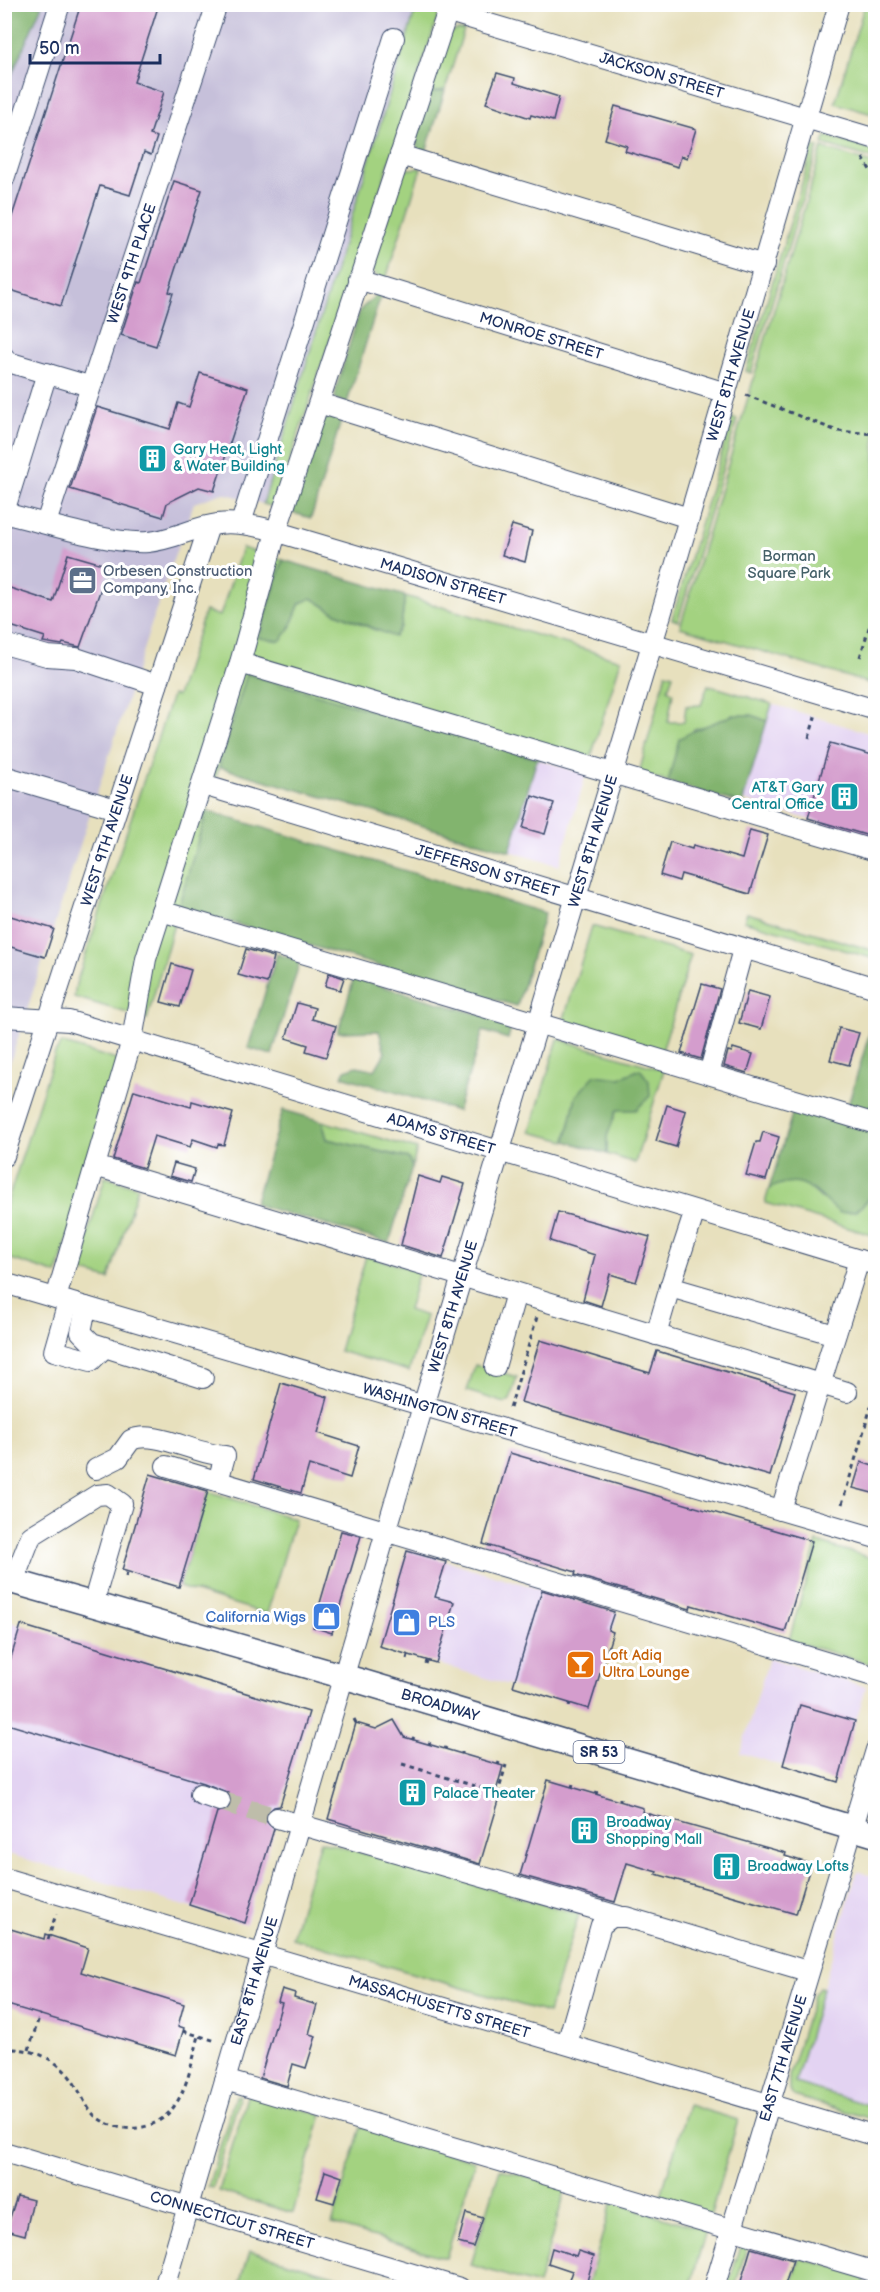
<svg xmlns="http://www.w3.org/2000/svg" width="880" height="2292" viewBox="0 0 880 2292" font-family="'Balsamiq Sans',sans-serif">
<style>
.built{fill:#e3d3f2}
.industrial{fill:#c6c0da}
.green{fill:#a3d280;stroke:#5f806f;stroke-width:1.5}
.forest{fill:#82b46e;stroke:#4e7266;stroke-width:1.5}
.building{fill:#d49dcd}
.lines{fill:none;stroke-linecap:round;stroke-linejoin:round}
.minor-tunnel{stroke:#bebdaa;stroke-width:20;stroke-dasharray:20 10;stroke-linecap:butt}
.minor-casing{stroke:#3a4a6c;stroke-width:22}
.major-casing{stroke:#3a4a6c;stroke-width:27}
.path{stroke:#3a4a6c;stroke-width:3;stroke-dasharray:4.5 4.5;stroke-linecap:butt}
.minor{stroke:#fff;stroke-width:20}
.major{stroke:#fff;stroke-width:24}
.labels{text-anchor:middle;stroke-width:6;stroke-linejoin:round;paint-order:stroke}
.shield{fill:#fff;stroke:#5f6d8e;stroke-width:1.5}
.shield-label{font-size:14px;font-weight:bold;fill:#1b2f5e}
.street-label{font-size:15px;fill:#1b2f5e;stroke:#fff}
.culture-label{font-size:15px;fill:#0d838f;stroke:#fff;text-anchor:start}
.park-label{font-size:15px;fill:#446068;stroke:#fff}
.service-label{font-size:15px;fill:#4e5e75;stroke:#fff;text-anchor:start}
.shop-label{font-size:15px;fill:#366cbe;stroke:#fff;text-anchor:end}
.food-label{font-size:15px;fill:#c56008;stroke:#fff;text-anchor:start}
</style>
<rect width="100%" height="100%" fill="#fff"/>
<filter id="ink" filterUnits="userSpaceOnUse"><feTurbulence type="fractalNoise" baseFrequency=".0167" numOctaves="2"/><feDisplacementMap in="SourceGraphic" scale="12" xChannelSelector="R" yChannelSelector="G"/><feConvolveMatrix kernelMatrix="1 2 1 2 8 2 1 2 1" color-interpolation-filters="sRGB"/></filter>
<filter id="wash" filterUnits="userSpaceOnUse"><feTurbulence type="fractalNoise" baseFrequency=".008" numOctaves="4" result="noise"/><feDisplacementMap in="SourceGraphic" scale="24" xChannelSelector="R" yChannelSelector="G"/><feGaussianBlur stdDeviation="1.35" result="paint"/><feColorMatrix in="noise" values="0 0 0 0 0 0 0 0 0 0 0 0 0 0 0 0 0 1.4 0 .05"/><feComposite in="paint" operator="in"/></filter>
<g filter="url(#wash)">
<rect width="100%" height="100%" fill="#e7e0bd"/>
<g class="built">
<polygon points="772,704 875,735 875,839 743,800"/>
<polygon points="537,759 586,774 559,866 510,851"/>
<polygon points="408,1549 618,1613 589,1709 379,1646"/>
<polygon points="4,1620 310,1711 246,1924 5,1853"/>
<polygon points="769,1658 866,1687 838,1782 740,1753"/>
<polygon points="857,1871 875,1877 875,2107 795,2083"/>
</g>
<polygon class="industrial" points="42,5 417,5 263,504 223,493 194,503 165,582 5,1078 5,90"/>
<g class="green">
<polygon points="865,4 875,5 875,115 835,103"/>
<polygon points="417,5 442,5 274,507 263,504"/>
<polygon points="457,30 464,30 445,90 428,93 449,33"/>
<polygon points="826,136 875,151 875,159 823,144"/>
<polygon points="813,146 818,147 751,373 746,371"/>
<polygon points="822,148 875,164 875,685 680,627"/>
<polygon points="421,168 385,282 372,271 399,176 408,169"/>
<polygon points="732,418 737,419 678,621 672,619"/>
<polygon points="242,548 283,560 259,638 289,630 300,603 312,598 334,612 375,630 401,626 405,596 621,660 591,757 219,767 147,1019 74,997 76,984 172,695 177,696 205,611 220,616"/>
<path d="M666,673L673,675L668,689L673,693L668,722H684L686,706L701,705L708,685L772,704L767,721C736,709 724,722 694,729L668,782L639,773Z"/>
<polygon points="747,913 875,951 875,959 744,921"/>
<polygon points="592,926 691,955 662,1051 563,1022"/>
<polygon points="558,1039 664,1070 635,1163 607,1154 607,1136 617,1110 620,1078 576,1096 566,1141 530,1132"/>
<polygon points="61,1043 120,1061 57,1274 5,1257 5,1209 55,1053"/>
<polygon points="322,1121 417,1149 412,1167 408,1158 327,1139"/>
<polygon points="105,1177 138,1187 109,1279 77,1270"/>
<polygon points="784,1181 803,1182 821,1198 857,1211 875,1193 875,1236 765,1203 769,1189"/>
<polygon points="366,1256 419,1271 408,1310 426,1316 409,1371 339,1351"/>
<polygon points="475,1365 517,1377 510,1400 505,1403 467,1391"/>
<polygon points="208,1491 295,1519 267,1614 179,1587"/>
<polygon points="817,1542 875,1559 874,1665 789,1640"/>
<polygon points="320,1841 579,1914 548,2013 292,1938"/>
<polygon points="819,1987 823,1988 795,2083 875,2107 875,2120 794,2096 789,2090 789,2076 814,1994"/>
<polygon points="248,2093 322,2115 293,2213 219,2191"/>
<polygon points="240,2095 213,2188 208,2187 235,2096"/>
<polygon points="688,2105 738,2120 710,2217 659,2202"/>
<polygon points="361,2127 475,2161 446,2258 332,2224"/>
<polygon points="500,2169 566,2188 538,2285 471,2265"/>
<polygon points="612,2202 706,2230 690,2287 587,2288"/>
<polygon points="742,2243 748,2243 735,2287 727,2288"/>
<polygon points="250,2251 375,2287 239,2287"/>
<polygon points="800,2258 866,2276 863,2287 791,2288"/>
</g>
<g class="forest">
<polygon points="5,4 42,5 5,90 4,5"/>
<polygon points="445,90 425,155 417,148 416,136 428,93"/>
<polygon points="376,295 381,295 347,403 335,399 336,389 360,310"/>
<polygon points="326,417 342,418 311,518 290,512 321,424"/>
<polygon points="283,560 405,596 401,626 394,637 334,612 312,598 300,603 289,630 280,641 259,638"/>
<polygon points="247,674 537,759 510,851 219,767"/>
<path d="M732,715H752L767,721L742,804L668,782L679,739C695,728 714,724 732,715Z"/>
<polygon points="207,811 545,913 517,1006 178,907"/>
<polygon points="277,954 300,961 272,1055 248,1048"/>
<polygon points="354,978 512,1024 508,1039 483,1031 457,1111 342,1076 345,1070 357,1066 375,1070 385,1053 379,1031 338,1032"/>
<polygon points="875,1015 875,1113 848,1105"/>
<polygon points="640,1069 649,1081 650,1096 636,1110 617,1110 607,1136 607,1154 566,1141 576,1096 595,1075 620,1078"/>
<path d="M794,1108L875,1133V1193L856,1211L840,1213C813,1192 805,1171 769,1189Z"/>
<polygon points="283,1110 322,1121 327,1139 408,1158 412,1167 389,1243 254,1204"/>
</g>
<g id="blocks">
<g class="building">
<polygon points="81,4 159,4 134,82 164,92 150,135 157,137 151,155 144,152 130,195 100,186 61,306 4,288 4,241"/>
<polygon points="497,73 515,78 514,83 559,97 553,121 531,115 530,118 486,103"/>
<polygon points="615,106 696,129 687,158 681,156 678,167 625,151 627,146 605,139"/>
<polygon points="174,181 202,190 169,292 173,293 156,346 121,335 138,282 141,283"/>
<polygon points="200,373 248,388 214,491 199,487 167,503 163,517 70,489 97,407 170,429 178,403 189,407"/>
<polygon points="512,525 532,531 525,562 502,555"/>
<polygon points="68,554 109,566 80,647 63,643 62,645 43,642 45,637 4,624 4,586 53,602"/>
<polygon points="830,743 876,756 876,838 808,818"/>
<polygon points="532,796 554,803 545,834 523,828"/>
<polygon points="750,830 768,835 750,894 681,874 679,881 660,875 670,842 692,849 693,845 742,859"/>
<polygon points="4,914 54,929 45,957 4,945"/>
<polygon points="246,949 274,957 267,983 238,975"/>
<polygon points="172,964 191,970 180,1007 161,1002"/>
<polygon points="329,973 344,978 340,990 325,986"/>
<polygon points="702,984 720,989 701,1059 681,1053"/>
<polygon points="748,991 770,997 761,1029 739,1023"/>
<polygon points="297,1003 315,1008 312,1019 336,1026 326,1057 306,1051 308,1045 286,1038"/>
<polygon points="839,1028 859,1033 849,1065 830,1060"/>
<polygon points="733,1048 753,1054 747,1073 724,1066 728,1051 732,1052"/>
<polygon points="134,1090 191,1107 192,1101 233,1113 224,1145 218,1144 217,1147 193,1139 190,1147 154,1136 144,1168 113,1159"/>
<polygon points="667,1105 686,1111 676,1147 656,1141"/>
<polygon points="763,1132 779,1137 766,1180 746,1175 756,1142 760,1142"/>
<polygon points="174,1163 195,1169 191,1182 170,1176"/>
<polygon points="418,1176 440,1183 442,1177 465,1184 443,1258 401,1245"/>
<polygon points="558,1212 650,1237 636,1282 610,1274 601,1306 583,1300 595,1255 550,1241"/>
<polygon points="540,1340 650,1373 657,1351 795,1392 770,1476 521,1402"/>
<polygon points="281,1383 328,1397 318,1433 359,1446 350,1478 309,1465 301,1493 254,1479"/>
<polygon points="510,1453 812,1541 785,1632 691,1605 690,1609 575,1575 576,1572 483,1544"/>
<polygon points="861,1462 876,1467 876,1494 853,1488"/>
<polygon points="150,1474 208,1491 179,1587 122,1570"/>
<polygon points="341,1531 361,1536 332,1633 313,1627"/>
<polygon points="407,1551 446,1562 435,1597 454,1602 436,1663 379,1646"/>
<polygon points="542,1590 614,1612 608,1630 613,1632 589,1709 513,1686"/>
<polygon points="21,1625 309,1712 280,1806 274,1807 266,1814 266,1821 274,1829 245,1923 189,1905 217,1812 227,1810 231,1805 229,1793 204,1783 4,1723 4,1680"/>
<polygon points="800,1705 855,1721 838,1782 783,1765"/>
<polygon points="394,1720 404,1737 503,1766 495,1795 500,1797 480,1864 328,1819 356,1723 376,1729"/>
<polygon points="548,1780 643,1808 642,1812 786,1853 785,1856 811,1864 796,1914 656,1874 657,1872 627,1863 615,1902 520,1875"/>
<polygon points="4,1927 44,1939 45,1934 88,1948 81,1972 184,2004 178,2026 184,2028 176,2055 4,2004"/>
<polygon points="282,1989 295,1993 294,1998 317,2005 309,2034 316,2036 306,2068 293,2064 287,2086 260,2078 282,2003 278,2002"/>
<polygon points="325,2171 342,2177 334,2203 317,2198"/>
<polygon points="17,2196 33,2200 25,2235 6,2230"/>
<polygon points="466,2213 483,2218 473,2247 458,2243"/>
<polygon points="552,2248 576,2256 578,2251 594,2256 586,2285 569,2280 572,2271 548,2263"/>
<polygon points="751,2248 793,2260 784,2288 739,2288"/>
</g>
</g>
</g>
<g filter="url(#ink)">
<use href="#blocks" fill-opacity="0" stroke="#3a4a6c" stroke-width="1.5"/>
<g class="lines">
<polyline class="minor-tunnel" points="220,1801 277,1818"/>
<defs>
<g id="minor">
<path id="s1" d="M449,12L876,139"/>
<polyline points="400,155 764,265"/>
<polyline points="4,179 60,4"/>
<path id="s2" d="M358,279L726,393"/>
<polyline points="4,357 8,362 89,386"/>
<polyline points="319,403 689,518"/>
<polyline points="4,512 47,373"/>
<path id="s3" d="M4,513C41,522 112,545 148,542C172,540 194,527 218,524C234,522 249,525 264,528L876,710"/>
<path id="s4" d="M46,523L217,4"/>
<polyline points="241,523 394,38"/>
<polyline points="4,644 47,656 76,658 157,685"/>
<polyline points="240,663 876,851"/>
<polyline points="4,776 116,809"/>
<path id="s5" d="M203,785L876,988"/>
<polyline points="161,911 876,1124"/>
<path id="s6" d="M4,1017L69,1021L876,1265"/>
<polyline points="709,1074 743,949"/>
<path id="s7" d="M4,1156L209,526"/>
<polyline points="95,1166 847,1392"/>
<polyline points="695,1211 670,1287 835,1335"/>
<path id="s8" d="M4,1283L876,1538"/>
<polyline points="56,1298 132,1040 146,959 240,663 276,532 450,4"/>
<polyline points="68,1302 54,1351 91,1361 103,1349"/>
<polyline points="86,1307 81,1332 92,1343 203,1378"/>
<polyline points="656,1335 670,1287"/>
<polyline points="495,1367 516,1293"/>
<polyline points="166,1466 876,1677"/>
<path d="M96,1469L118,1458L131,1440C154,1429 197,1455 225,1456L218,1481"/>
<polyline points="781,1510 859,1260"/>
<polyline points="13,1582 31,1536 97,1495 108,1494 122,1504 93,1604"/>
<polyline points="200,1794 220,1801"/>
<polyline points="277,1818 619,1916"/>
<path id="s9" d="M4,1878L876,2136"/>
<polyline points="567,2044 601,1925 612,1917 626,1917 807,1971"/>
<polyline points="225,2080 876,2272"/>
<path id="s10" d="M4,2152L460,2288"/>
<path id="s11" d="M164,2288L423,1406L662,611L839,4"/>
<path id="s12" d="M714,2288L876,1750"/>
</g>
<g id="major">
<path id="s13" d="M4,1579L363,1682L876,1835"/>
</g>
</defs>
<use href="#minor" class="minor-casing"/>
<use href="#major" class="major-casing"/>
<g class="path">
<polyline points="863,158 876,180"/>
<polyline points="746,395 837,431 876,434"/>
<polyline points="860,657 876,605"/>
<polyline points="809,738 816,714"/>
<polyline points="510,1408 537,1317"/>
<polyline points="842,1504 876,1390"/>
<polyline points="126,1577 127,1572"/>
<polyline points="407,1659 408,1655"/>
<polyline points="426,1664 427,1661"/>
<polyline points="569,1706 570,1703"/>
<polyline points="354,1719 357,1725"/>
<polyline points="412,1740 414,1737"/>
<polyline points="429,1744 430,1742"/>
<polyline points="445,1749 446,1747"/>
<polyline points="462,1754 462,1752"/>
<polyline points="402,1764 498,1793 506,1765"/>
<polyline points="498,1765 499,1762"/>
<polyline points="572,1787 573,1784"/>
<polyline points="596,1794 597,1791"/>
<polyline points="620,1801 620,1798"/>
<polyline points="48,1940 56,1914"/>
<polyline points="183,2031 216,2041"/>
<path d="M4,2049C34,2047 63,2061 77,2088C83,2097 86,2107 94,2115C106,2125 121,2130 137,2128C183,2123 189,2072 199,2036"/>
<polyline points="29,2050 40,2014"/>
</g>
<use href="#minor" class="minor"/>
<use href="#major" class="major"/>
</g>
</g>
<defs>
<symbol id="building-square" viewBox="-11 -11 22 22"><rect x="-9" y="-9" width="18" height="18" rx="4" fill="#0f9aa8" stroke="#fff"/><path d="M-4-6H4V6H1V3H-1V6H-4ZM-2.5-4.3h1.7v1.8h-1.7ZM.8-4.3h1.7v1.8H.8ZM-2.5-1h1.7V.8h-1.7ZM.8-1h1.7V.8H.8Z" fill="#fff"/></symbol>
<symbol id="office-square" viewBox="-11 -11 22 22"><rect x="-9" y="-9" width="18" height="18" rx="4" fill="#5c6f8a" stroke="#fff"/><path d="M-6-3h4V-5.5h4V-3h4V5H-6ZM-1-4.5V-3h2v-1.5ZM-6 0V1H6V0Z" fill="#fff"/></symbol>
<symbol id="shop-square" viewBox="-11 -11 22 22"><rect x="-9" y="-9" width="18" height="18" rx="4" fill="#3f7fe0" stroke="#fff"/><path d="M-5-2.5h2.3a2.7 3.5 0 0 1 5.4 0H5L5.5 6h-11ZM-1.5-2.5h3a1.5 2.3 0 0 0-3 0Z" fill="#fff"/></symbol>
<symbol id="bar-square" viewBox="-11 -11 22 22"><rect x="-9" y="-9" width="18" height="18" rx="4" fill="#e8710a" stroke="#fff"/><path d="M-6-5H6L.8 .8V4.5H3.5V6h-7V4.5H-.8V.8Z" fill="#fff"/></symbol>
</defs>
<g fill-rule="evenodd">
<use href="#building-square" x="136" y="442" width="33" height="33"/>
<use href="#office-square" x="66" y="564" width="33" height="33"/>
<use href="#building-square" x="828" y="780" width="33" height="33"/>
<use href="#shop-square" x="310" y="1600" width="33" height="33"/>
<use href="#shop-square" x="390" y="1606" width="33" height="33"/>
<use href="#bar-square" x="564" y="1648" width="33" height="33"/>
<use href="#building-square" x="396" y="1776" width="33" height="33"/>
<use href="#building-square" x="568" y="1814" width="33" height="33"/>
<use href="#building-square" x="710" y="1850" width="33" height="33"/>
</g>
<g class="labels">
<rect class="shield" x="573.5" y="1741" width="51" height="22" rx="4.5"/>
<g class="shield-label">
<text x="599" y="1757">SR 53</text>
</g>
<g class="street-label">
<text dy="5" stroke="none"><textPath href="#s1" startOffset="222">JACKSON STREET</textPath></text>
<text dy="5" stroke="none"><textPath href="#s4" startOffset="273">WEST 9TH PLACE</textPath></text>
<text dy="5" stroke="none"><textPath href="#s2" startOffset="192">MONROE STREET</textPath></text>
<text dy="5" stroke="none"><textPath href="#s11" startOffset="1995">WEST 8TH AVENUE</textPath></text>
<text dy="5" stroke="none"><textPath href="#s3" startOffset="453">MADISON STREET</textPath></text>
<text dy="5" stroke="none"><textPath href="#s7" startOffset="332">WEST 9TH AVENUE</textPath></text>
<text dy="5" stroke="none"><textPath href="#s11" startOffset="1509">WEST 8TH AVENUE</textPath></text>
<text dy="5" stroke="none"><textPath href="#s5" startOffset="297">JEFFERSON STREET</textPath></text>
<text dy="5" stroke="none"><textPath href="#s6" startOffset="454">ADAMS STREET</textPath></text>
<text dy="5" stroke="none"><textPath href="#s11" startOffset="1023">WEST 8TH AVENUE</textPath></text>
<text dy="5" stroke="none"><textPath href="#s8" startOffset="454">WASHINGTON STREET</textPath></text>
<text dy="5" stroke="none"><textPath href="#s13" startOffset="454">BROADWAY</textPath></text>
<text dy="5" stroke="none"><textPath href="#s11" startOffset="320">EAST 8TH AVENUE</textPath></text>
<text dy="5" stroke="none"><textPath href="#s9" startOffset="454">MASSACHUSETTS STREET</textPath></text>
<text dy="5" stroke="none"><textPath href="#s12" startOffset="240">EAST 7TH AVENUE</textPath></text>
<text dy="5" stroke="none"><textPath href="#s10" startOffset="238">CONNECTICUT STREET</textPath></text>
</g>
<g class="culture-label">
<text x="173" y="454">Gary Heat, Light<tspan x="173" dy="17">&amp; Water Building</tspan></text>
<text x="824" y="792" text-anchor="end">AT&amp;T Gary<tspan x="824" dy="17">Central Office</tspan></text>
<text x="433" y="1798">Palace Theater</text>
<text x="606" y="1827">Broadway<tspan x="606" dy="17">Shopping Mall</tspan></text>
<text x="747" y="1871">Broadway Lofts</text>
</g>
<g class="park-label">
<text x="789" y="561">Borman<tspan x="789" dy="17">Square Park</tspan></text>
</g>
<g class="service-label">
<text x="103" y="576">Orbesen Construction<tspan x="103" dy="17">Company, Inc.</tspan></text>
</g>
<g class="shop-label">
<text x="306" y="1622">California Wigs</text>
<text x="428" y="1627" text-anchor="start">PLS</text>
</g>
<g class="food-label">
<text x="602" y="1660">Loft Adiq<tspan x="602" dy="17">Ultra Lounge</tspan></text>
</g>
</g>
<rect width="880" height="2292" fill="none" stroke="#fff" stroke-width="24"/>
<path d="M30 54v9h130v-9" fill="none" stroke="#1b2f5e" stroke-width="3"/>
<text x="39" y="54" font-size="18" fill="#1b2f5e" stroke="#ffffff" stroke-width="4.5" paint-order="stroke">50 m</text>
</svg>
